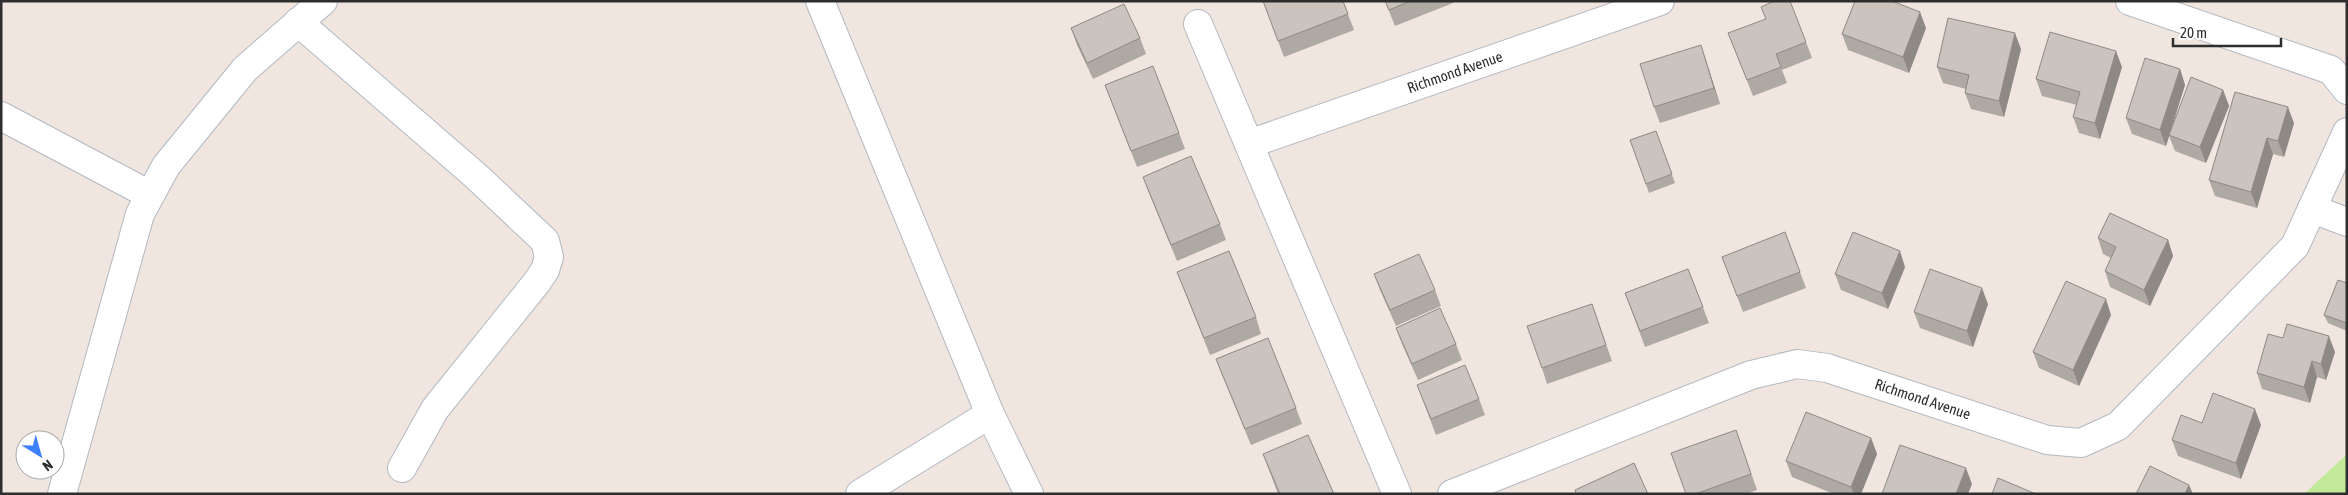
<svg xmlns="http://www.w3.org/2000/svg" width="2348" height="495" viewBox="0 0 2348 495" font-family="'Asap Condensed',sans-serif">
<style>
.green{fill:#c2ea98}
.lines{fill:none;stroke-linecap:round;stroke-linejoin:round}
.minor-casing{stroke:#b3b8c2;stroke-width:30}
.minor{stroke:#fff;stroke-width:28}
.wall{fill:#afa9a3}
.shaded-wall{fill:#8e8985}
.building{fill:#cbc4be;stroke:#8e8985}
.labels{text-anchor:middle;stroke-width:4;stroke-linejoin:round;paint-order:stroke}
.street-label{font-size:15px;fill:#2e2e2e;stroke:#fff}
</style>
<rect width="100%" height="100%" fill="#f0e6df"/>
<polygon class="green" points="2347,454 2347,494 2304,494"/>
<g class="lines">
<defs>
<g id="minor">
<polyline points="820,1 990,414 1029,494"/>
<polyline points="2130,1 2331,70 2347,90"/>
<polyline points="298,22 476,176 545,241 549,257 545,270 537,282 435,409 402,468"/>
<polyline points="1198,24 1397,494"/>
<polyline points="1,116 150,195"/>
<path id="s1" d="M1249,144L1660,1"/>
<polyline points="2312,209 2347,222"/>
<polyline points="62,494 140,214 166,166 245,69 323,1"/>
<polyline points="860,494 990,414"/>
<path id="s2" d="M1452,494L1751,375L1797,364L1827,368L2047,440L2081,443L2118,426L2295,246L2347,132"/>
</g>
</defs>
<use href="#minor" class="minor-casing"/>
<use href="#minor" class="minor"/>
</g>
<g class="wall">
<polygon points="1263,1 1343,1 1354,30 1284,57"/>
<polygon points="1385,1 1453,1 1453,3 1395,26"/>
<polygon points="1071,28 1140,38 1146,54 1093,79 1077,45"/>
<polygon points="1926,28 1909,73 1848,50 1842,34"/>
<polygon points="1728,33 1806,42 1812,58 1782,70 1787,83 1753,96"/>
<polygon points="1701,45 1720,104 1660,123 1654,107"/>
<polygon points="2021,49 2004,117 1971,109 1965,93 1966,89 1943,83 1937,67"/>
<polygon points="2122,67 2100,139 2079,133 2073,117 2077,105 2042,96 2036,79"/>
<polygon points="2180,69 2185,85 2171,129 2223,90 2229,106 2206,163 2175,151 2169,136 2166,146 2132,134 2126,118"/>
<polygon points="1105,85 1179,133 1185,149 1137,167"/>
<polygon points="2235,92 2294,123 2284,157 2273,154 2257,208 2215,196 2209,180"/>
<polygon points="1656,131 1675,183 1649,193 1630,140"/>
<polygon points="1143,177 1220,224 1226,240 1177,261 1149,193"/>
<polygon points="1785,232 1806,288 1743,312 1722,257"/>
<polygon points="2098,238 2168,240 2173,256 2150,306 2110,287 2105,271 2111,258 2103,254"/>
<polygon points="1905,267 1888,309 1841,290 1835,274"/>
<polygon points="1688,269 1709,323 1645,347 1625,293"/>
<polygon points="1177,272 1256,317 1261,334 1210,355"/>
<polygon points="1374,274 1435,290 1441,306 1396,326 1380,290"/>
<polygon points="2347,283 2347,331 2328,323 2324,315"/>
<polygon points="1592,304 1612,361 1547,384 1542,368"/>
<polygon points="1988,304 1973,347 1920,328 1914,312"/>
<polygon points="2111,315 2079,386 2039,368 2033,352"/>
<polygon points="1396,328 1456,344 1462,360 1418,380 1402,344"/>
<polygon points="2335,352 2326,380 2317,377 2310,403 2262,389 2257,373"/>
<polygon points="1216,359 1296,408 1302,424 1251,445 1222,375"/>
<polygon points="1417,385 1479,399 1485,415 1436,435"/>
<polygon points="2202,423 2261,425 2241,479 2178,456 2172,440"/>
<polygon points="1736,430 1757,490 1746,494 1686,494"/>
<polygon points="1871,438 1877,454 1861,494 1834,494 1792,477 1786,461"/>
<polygon points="1263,454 1334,494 1278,494"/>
</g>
<g class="shaded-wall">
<polygon points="1920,12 1926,28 1909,73 1903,57"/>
<polygon points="2015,33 2021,49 2004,117 1999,101"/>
<polygon points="1701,45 1706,61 1720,104 1714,88"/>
<polygon points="2116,51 2122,67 2100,139 2095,123"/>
<polygon points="2180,69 2185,85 2166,146 2160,130"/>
<polygon points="2223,90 2229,106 2206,163 2200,147"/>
<polygon points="2288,107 2294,123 2284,157 2278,141"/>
<polygon points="2267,138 2273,154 2257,208 2251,192"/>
<polygon points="2168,240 2173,256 2150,306 2144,290"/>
<polygon points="1900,251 1905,267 1888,309 1882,293"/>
<polygon points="1982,288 1988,304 1973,347 1967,331"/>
<polygon points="2106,299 2111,315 2079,386 2073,370"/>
<polygon points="2329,336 2335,352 2326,380 2321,364"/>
<polygon points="2312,361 2317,377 2310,403 2304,387"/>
<polygon points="2255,409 2261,425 2241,479 2236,463"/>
<polygon points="1871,438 1877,454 1861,494 1854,494 1851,487"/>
<polygon points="1966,468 1972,484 1968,494 1956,494"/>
<polygon points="2189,485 2193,494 2185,494"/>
</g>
<g class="building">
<polygon points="1263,1 1343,1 1348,14 1278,41"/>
<polygon points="1385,1 1410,1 1389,10"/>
<polygon points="1774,1 1790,1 1806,42 1776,54 1781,67 1747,80 1728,33 1766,19 1761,7"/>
<polygon points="1855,1 1892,1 1920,12 1903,57 1842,34"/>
<polygon points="1124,4 1140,38 1087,63 1071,28"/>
<polygon points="1948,18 2015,33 1999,101 1965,93 1969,75 1937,67"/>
<polygon points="2050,32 2116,51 2095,123 2073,117 2080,92 2036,79"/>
<polygon points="1701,45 1714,88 1654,107 1640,64"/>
<polygon points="2145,58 2180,69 2160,130 2126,118"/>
<polygon points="1153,66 1179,133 1131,151 1105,85"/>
<polygon points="2191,77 2223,90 2200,147 2169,135"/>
<polygon points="2235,92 2288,107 2278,141 2267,138 2251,192 2209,180"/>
<polygon points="1656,131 1672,174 1646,184 1630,140"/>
<polygon points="1191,156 1220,224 1171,245 1143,177"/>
<polygon points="2110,213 2168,240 2144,290 2105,271 2116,247 2098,238"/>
<polygon points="1785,232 1800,272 1737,296 1722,257"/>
<polygon points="1853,232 1900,251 1882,293 1835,274"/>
<polygon points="1229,251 1256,317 1204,338 1177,272"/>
<polygon points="1419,254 1435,290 1390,310 1374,274"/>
<polygon points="1688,269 1703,307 1640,331 1625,293"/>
<polygon points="1930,269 1982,288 1967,331 1914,312"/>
<polygon points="2338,280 2347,283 2347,323 2324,315"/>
<polygon points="2066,281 2106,299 2073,370 2033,352"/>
<polygon points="1592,304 1606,345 1542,368 1527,326"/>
<polygon points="1440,308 1456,344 1412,364 1396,328"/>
<polygon points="2287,324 2329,336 2321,364 2312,361 2304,387 2257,373 2268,334 2283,338"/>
<polygon points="1268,338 1296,408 1245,429 1216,359"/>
<polygon points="1465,365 1479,399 1431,419 1417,385"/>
<polygon points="2213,393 2255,409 2236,463 2172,440 2181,415 2202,423"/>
<polygon points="1806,412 1871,438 1851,487 1786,461"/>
<polygon points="1736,430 1751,474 1695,494 1686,494 1671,453"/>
<polygon points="1308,435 1334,494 1280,494 1263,454"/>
<polygon points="1900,445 1966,468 1956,494 1882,494"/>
<polygon points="1634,463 1648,494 1576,494 1575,490"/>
<polygon points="2150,466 2189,485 2185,494 2136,494"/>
<polygon points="1998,478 2036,494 1992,494"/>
</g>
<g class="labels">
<g class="street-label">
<text dy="5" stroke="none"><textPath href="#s1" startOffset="218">Richmond Avenue</textPath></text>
<text dy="5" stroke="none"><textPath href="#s2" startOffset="500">Richmond Avenue</textPath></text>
</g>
</g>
<rect width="2348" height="495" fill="none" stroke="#2e2e2e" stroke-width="5"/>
<g transform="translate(40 455) rotate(143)"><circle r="24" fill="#ffffff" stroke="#ababab"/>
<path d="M0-4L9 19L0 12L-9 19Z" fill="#3d81ff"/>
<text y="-8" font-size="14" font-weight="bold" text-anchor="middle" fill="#2e2e2e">N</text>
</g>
<path d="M2173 38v8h108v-8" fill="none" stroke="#2e2e2e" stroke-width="2.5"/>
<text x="2180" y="38" font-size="15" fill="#2e2e2e" stroke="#ffffff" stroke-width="4" paint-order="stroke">20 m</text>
</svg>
